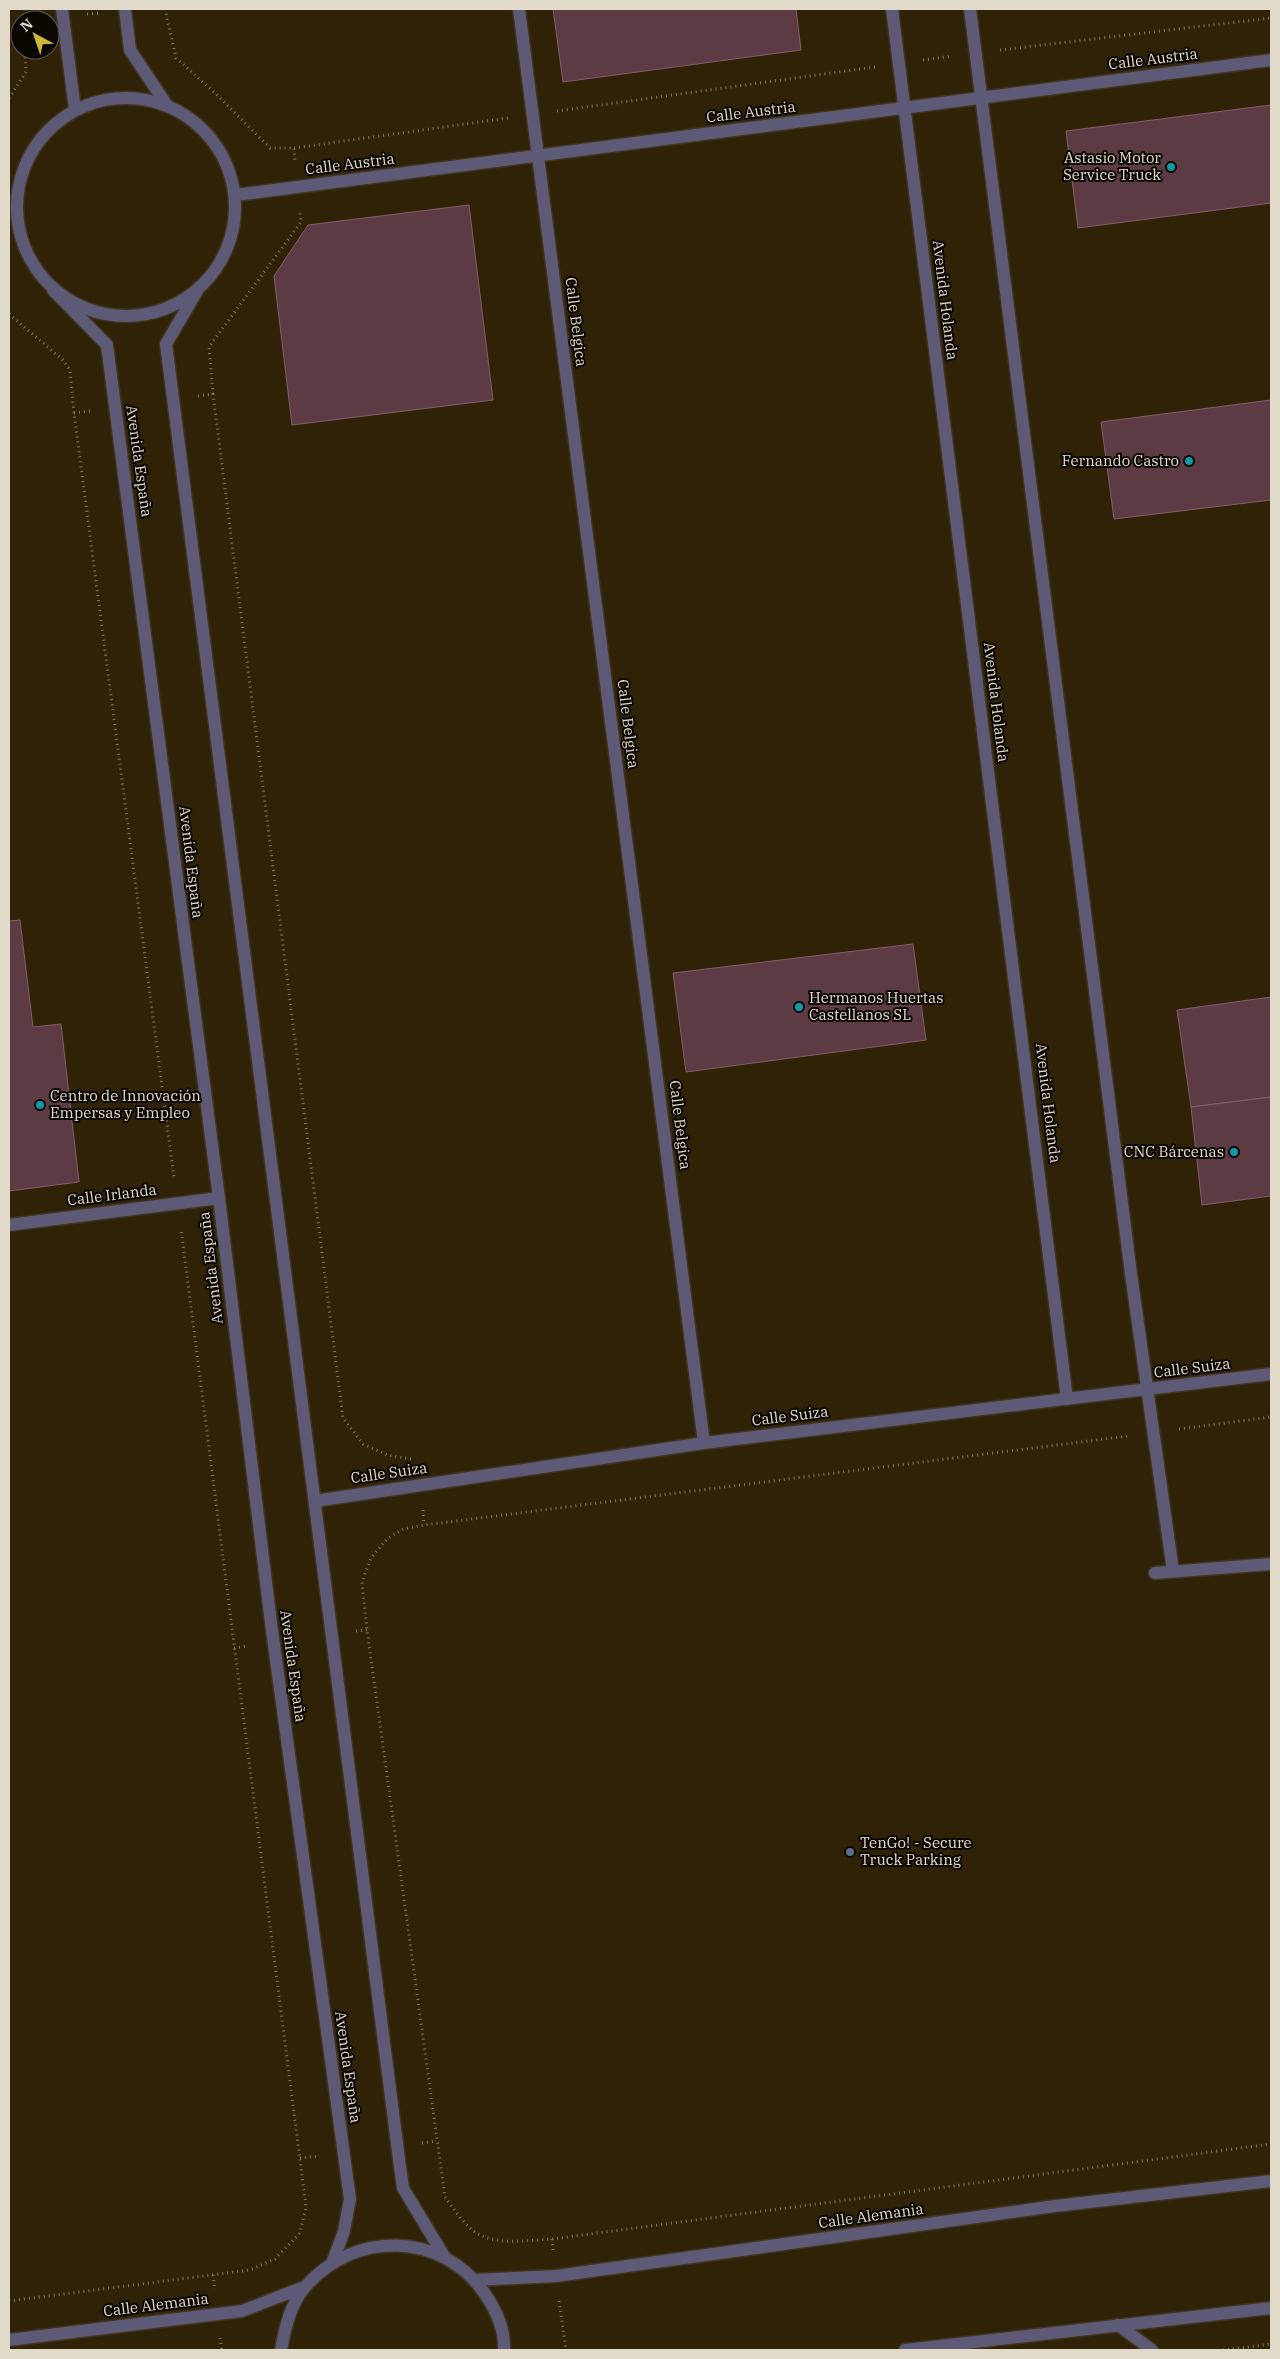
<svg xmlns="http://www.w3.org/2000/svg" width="1280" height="2359" viewBox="0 0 1280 2359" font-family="'IBM Plex Serif',serif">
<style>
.built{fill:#2f2206;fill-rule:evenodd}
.building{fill:#5c3b45;stroke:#835f6a}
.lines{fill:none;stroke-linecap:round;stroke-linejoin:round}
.minor-casing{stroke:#40341c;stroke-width:15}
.path{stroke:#837964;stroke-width:3;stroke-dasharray:1 4;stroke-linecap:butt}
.minor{stroke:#5d5a77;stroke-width:12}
.culture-dot{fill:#0f9aa8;stroke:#0a0600;stroke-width:2}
.service-dot{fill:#5c6f8a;stroke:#0a0600;stroke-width:2}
.labels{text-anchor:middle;stroke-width:4;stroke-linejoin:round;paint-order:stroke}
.street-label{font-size:15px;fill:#e3dbca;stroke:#0a0600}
.poi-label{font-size:15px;fill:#e3dbca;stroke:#0a0600;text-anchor:end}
</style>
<rect width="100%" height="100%" fill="#261900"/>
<path class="built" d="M9,9H1271V2350H9ZM20,20H50V50H20Z"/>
<g class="building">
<polygon points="553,9 796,9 801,50 563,82"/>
<polygon points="1271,105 1271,203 1078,228 1066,131"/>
<polygon points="469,205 493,400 292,425 274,276 308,225"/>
<polygon points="1271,400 1271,500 1114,519 1101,422"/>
<polygon points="20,920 33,1027 61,1024 79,1182 9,1191 9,921"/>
<polygon points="913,944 926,1040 686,1072 673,973"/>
<polygon points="1271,997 1271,1097 1191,1107 1177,1010"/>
<polygon points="1271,1097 1271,1196 1202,1205 1191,1107"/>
</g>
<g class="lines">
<defs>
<g id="minor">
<polyline points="62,9 75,110"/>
<polyline points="125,9 130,50 166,104"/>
<polyline points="519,9 704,1443"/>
<polyline points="892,9 1067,1399"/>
<polyline points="970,9 1131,1274 1173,1571"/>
<circle cx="126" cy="207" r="109"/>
<polyline points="236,195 1271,60"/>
<polyline points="53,290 107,345 219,1198 271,1623 350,2199 344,2231 333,2261"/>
<polyline points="197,291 166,344 400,2167 403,2188 444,2256"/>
<polyline points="9,1225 219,1198"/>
<polyline points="315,1501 704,1443 1271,1374"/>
<polyline points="1155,1573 1271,1564"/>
<polyline points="475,2280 556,2276 1055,2206 1271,2181"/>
<polyline points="1118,2325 1152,2350"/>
<polyline points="9,2340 242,2311 304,2287"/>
<path d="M281,2350C285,2328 290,2305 305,2287C354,2230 442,2231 485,2294C496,2310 505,2330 504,2350"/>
<polyline points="905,2350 1271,2308"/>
</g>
</defs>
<use href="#minor" class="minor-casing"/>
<g class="path">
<polyline points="23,9 24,20"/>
<polyline points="165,9 176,58 216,94 270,148 294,148 295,162"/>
<polyline points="87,14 101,13"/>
<polyline points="1000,50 1271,18"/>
<polyline points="923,60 952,56"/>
<polyline points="9,98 26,72 25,50"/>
<polyline points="557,111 875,67"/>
<polyline points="294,148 508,118"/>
<polyline points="9,314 63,360 70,370 74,413 174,1178"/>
<polyline points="213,394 209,347 301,222 300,213"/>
<polyline points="198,396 213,394 343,1418 363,1444 387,1455 411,1459"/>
<polyline points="74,413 90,411"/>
<polyline points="1179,1429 1271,1417"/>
<polyline points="423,1510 424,1525"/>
<polyline points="356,1631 367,1630"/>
<polyline points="234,1648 248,1646"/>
<polyline points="422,2143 436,2141"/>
<polyline points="300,2158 320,2156"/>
<polyline points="552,2239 1271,2144"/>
<path d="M553,2250L552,2239C530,2240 503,2245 482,2236C466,2229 455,2210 445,2197L367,1630L362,1582L371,1558L387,1539L403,1529L424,1525L1128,1436"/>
<polyline points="213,2275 215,2290"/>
<polyline points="9,2301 250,2270 275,2259 300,2233 306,2207 181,1229"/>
<polyline points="559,2301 566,2350"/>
<polyline points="220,2338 222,2350"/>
<polyline points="1223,2350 1271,2344"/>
</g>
<use href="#minor" class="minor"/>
</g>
<g class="culture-dot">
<circle cx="1171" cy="167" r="5"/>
<circle cx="1189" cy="461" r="5"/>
<circle cx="799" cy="1007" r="5"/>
<circle cx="40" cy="1105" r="5"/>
<circle cx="1234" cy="1152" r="5"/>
</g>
<circle class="service-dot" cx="850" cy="1852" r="5"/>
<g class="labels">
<g class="street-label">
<text transform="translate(1153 59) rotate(-7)" y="5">Calle Austria</text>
<text transform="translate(751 112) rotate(-7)" y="5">Calle Austria</text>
<text transform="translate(350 164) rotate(-7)" y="5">Calle Austria</text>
<text transform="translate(945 300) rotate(83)" y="5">Avenida Holanda</text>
<text transform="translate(576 322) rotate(83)" y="5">Calle Belgica</text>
<text transform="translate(139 461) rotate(82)" y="5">Avenida España</text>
<text transform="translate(996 702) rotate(83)" y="5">Avenida Holanda</text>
<text transform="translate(628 724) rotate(83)" y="5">Calle Belgica</text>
<text transform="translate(191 862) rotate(83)" y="5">Avenida España</text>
<text transform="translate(1048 1103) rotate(83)" y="5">Avenida Holanda</text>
<text transform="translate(680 1125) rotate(83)" y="5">Calle Belgica</text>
<text transform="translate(112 1195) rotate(-7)" y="5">Calle Irlanda</text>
<text transform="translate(211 1268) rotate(-97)" y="5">Avenida España</text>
<text transform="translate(1192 1368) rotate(-7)" y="5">Calle Suiza</text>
<text transform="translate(790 1416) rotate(-7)" y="5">Calle Suiza</text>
<text transform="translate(389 1473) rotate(-8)" y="5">Calle Suiza</text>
<text transform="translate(293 1666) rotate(82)" y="5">Avenida España</text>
<text transform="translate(348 2067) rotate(82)" y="5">Avenida España</text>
<text transform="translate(871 2216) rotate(-8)" y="5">Calle Alemania</text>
<text transform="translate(156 2305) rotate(-7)" y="5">Calle Alemania</text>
</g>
<g class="poi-label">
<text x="1161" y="163">Astasio Motor<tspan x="1161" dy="17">Service Truck</tspan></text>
<text x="1179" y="466">Fernando Castro</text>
<text x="809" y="1003" text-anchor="start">Hermanos Huertas<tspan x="809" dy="17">Castellanos SL</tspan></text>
<text x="50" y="1101" text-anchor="start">Centro de Innovación<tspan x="50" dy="17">Empersas y Empleo</tspan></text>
<text x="1224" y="1157">CNC Bárcenas</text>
<text x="860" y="1848" text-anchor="start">TenGo! - Secure<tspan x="860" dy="17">Truck Parking</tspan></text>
</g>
</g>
<rect width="1280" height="2359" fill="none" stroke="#e3dbca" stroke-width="20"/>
<g transform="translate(35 35) rotate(320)"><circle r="24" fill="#0a0600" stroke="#615b51"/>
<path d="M0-4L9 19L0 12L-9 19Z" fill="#cfb837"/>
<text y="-8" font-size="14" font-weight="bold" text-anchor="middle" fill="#e3dbca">N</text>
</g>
</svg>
